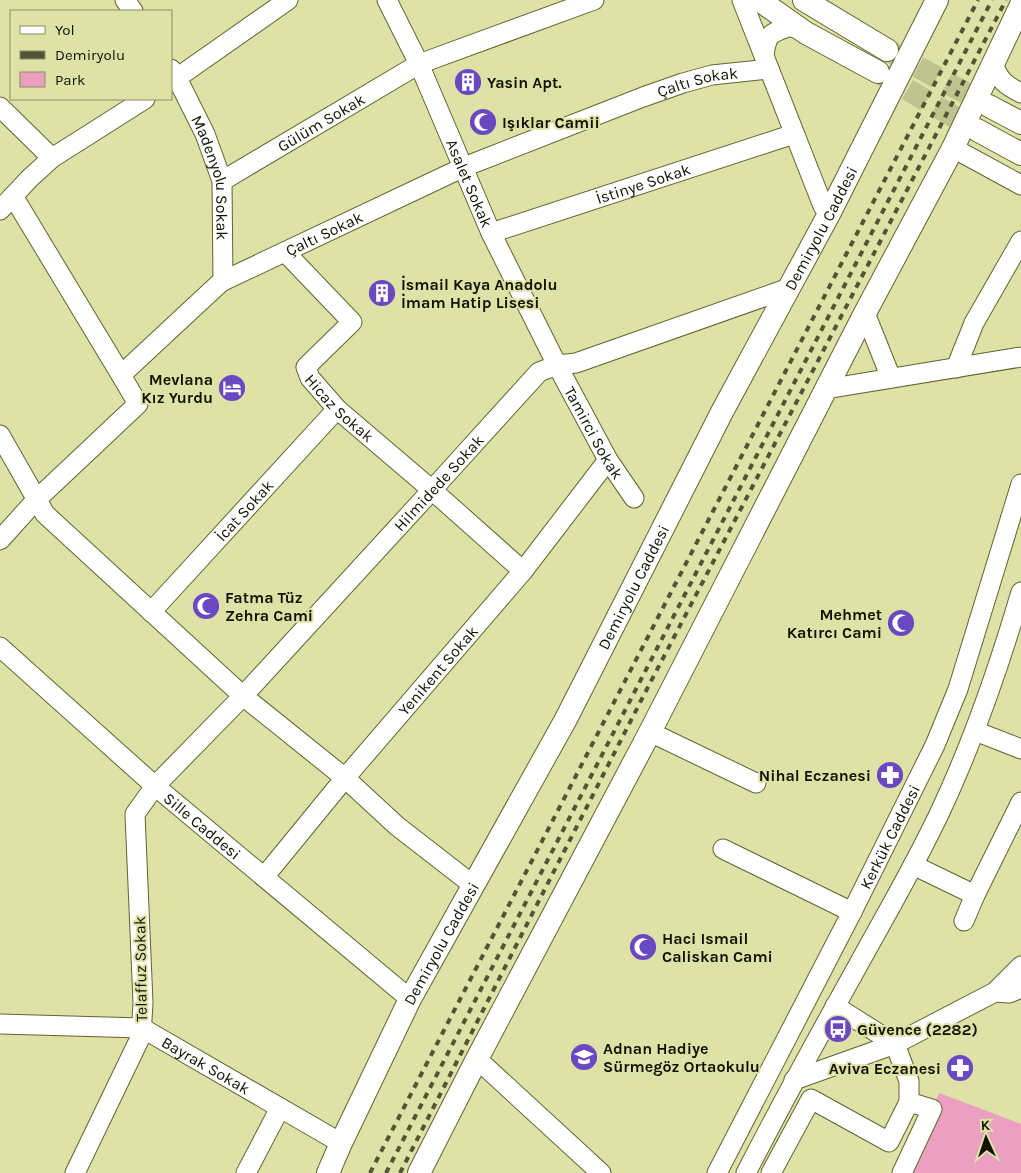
<svg xmlns="http://www.w3.org/2000/svg" width="1021" height="1173" viewBox="0 0 1021 1173" font-family="Karla,sans-serif">
<style>
.green{fill:#eb9fc1}
.lines{fill:none;stroke-linecap:round;stroke-linejoin:round}
.major-tunnel{stroke:#bfc38e;stroke-width:22;stroke-dasharray:22 11;stroke-linecap:butt}
.minor-casing{stroke:#62642d;stroke-width:21}
.major-casing{stroke:#62642d;stroke-width:24}
.minor{stroke:#fff;stroke-width:19}
.major{stroke:#fff;stroke-width:22}
.rail{stroke:#525435;stroke-width:4;stroke-dasharray:6 6;stroke-linecap:butt}
.labels{text-anchor:middle;stroke-width:4;stroke-linejoin:round;paint-order:stroke}
.poi-label{font-size:16px;font-weight:bold;fill:#110;stroke:#dee2a7;text-anchor:start}
.street-label{font-size:16px;fill:#110;stroke:#dee2a7}
</style>
<rect width="100%" height="100%" fill="#dee2a7"/>
<polygon class="green" points="939,1093 1021,1124 1021,1173 908,1173"/>
<g class="lines">
<g class="major-tunnel">
<polyline points="889,51 989,106"/>
<polyline points="879,73 977,130"/>
</g>
<defs>
<g id="minor">
<polyline points="125,0 133,11"/>
<path id="s1" d="M387,0L419,64L491,233L557,365L608,460L634,498"/>
<polyline points="742,0 823,206 829,214"/>
<path d="M764,55C767,33 771,33 791,26L804,32"/>
<path d="M993,64C1000,81 1005,85 1021,93"/>
<path id="s2" d="M171,69L177,78L205,134L222,181L223,281"/>
<polyline points="171,82 288,0"/>
<polyline points="0,107 52,158"/>
<polyline points="953,148 1021,185"/>
<path id="s3" d="M222,181L419,64L594,0"/>
<polyline points="13,196 121,375"/>
<polyline points="0,210 30,178 52,158 145,99"/>
<path id="s4" d="M491,233L794,134"/>
<path id="s5" d="M285,252L352,322L306,367L310,378L337,409L432,490L523,571"/>
<polyline points="865,313 891,378"/>
<polyline points="956,368 974,323 1021,241"/>
<polyline points="826,389 1021,357"/>
<polyline points="0,435 45,514 243,696 345,778 397,826 473,885"/>
<path id="s6" d="M0,540L36,500L138,404L121,375L221,282L464,167L643,97L683,83L712,75L769,69"/>
<path id="s7" d="M151,612L337,409"/>
<path id="s8" d="M0,647L155,786L410,999"/>
<polyline points="975,731 1021,749"/>
<polyline points="650,732 756,783"/>
<polyline points="723,849 852,912"/>
<polyline points="913,865 975,895"/>
<path id="s9" d="M264,877L345,778L523,571L608,460"/>
<polyline points="964,921 975,895 1021,802"/>
<polyline points="995,992 1009,993 1021,988"/>
<path id="s10" d="M0,1024L142,1028L341,1143"/>
<polyline points="477,1059 601,1173"/>
<polyline points="794,1080 895,1044 995,992 1021,966"/>
<path id="s11" d="M75,1173L141,1036L143,1003L135,814L155,786L243,696L432,490L539,372L557,365L576,363L789,288"/>
<polyline points="246,1173 280,1108"/>
<path id="s12" d="M717,1173L852,912L935,745L958,689L1021,484"/>
<path d="M746,1173C783,1101 822,1030 861,960C888,911 916,863 940,812C973,742 999,667 1021,592"/>
<polyline points="771,1173 811,1099 889,1142 909,1102 909,1081 895,1044 835,1006"/>
<polyline points="902,1173 932,1109 909,1102"/>
</g>
<g id="major">
<polyline points="759,0 806,33 878,72"/>
<polyline points="804,0 887,50"/>
<polyline points="989,106 1021,123"/>
<polyline points="977,130 1021,154"/>
<path id="s13" d="M328,1173L341,1143L410,999L566,719L723,410L829,214L937,0"/>
<polyline points="419,1173 477,1059 650,732 865,313 953,148 1021,5"/>
</g>
</defs>
<use href="#minor" class="minor-casing"/>
<use href="#major" class="major-casing"/>
<use href="#minor" class="minor"/>
<use href="#major" class="major"/>
<g class="rail">
<polyline points="370,1173 978,0"/>
<polyline points="386,1173 992,0"/>
<polyline points="400,1173 648,687 1006,0"/>
</g>
</g>
<defs>
<symbol id="building-disc" viewBox="-11 -11 22 22"><circle r="9.5" fill="#6948c1" stroke="#dee2a7"/><path d="M-4-6H4V6H1V3H-1V6H-4ZM-2.5-4.3h1.7v1.8h-1.7ZM.8-4.3h1.7v1.8H.8ZM-2.5-1h1.7V.8h-1.7ZM.8-1h1.7V.8H.8Z" fill="#fff"/></symbol>
<symbol id="mosque-disc" viewBox="-11 -11 22 22"><circle r="9.5" fill="#6948c1" stroke="#dee2a7"/><path d="M3.5-4.9A6 6 0 1 0 3.5 4.9A5 5 0 1 1 3.5-4.9Z" fill="#fff"/></symbol>
<symbol id="hotel-disc" viewBox="-11 -11 22 22"><circle r="9.5" fill="#6948c1" stroke="#dee2a7"/><path d="M-6-4.5h1.5V1H6V5H4.5V3h-9V5H-6ZM-4 0a1.8 1.8 0 1 1 3.6 0ZM.5 0V-2.5h3Q6-2.5 6 0Z" fill="#fff"/></symbol>
<symbol id="pharmacy-disc" viewBox="-11 -11 22 22"><circle r="9.5" fill="#6948c1" stroke="#dee2a7"/><path d="M-2-6h4v4h4v4h-4v4h-4v-4h-4v-4h4Z" fill="#fff"/></symbol>
<symbol id="bus-disc" viewBox="-11 -11 22 22"><circle r="9.5" fill="#6948c1" stroke="#dee2a7"/><path d="M-5-6H5V4H4V6H2V4H-2V6H-4V4H-5ZM-3.5-4V0h7V-4ZM-3.5 1.2v1.5H-2V1.2ZM2 1.2v1.5H3.5V1.2Z" fill="#fff"/></symbol>
<symbol id="school-disc" viewBox="-11 -11 22 22"><circle r="9.5" fill="#6948c1" stroke="#dee2a7"/><path d="M0-5L7-2L0 1L-7-2ZM-4 1L0 2.5L4 1V4Q0 6-4 4Z" fill="#fff"/></symbol>
</defs>
<g fill-rule="evenodd">
<use href="#building-disc" x="452" y="66" width="32" height="32"/>
<use href="#mosque-disc" x="467" y="106" width="32" height="32"/>
<use href="#building-disc" x="366" y="277" width="32" height="32"/>
<use href="#hotel-disc" x="216" y="372" width="32" height="32"/>
<use href="#mosque-disc" x="190" y="590" width="32" height="32"/>
<use href="#mosque-disc" x="885" y="607" width="32" height="32"/>
<use href="#pharmacy-disc" x="874" y="759" width="32" height="32"/>
<use href="#mosque-disc" x="627" y="931" width="32" height="32"/>
<use href="#bus-disc" x="822" y="1013" width="32" height="32"/>
<use href="#school-disc" x="568" y="1041" width="32" height="32"/>
<use href="#pharmacy-disc" x="944" y="1052" width="32" height="32"/>
</g>
<g class="labels">
<g class="poi-label">
<text x="487" y="88">Yasin Apt.</text>
<text x="502" y="128">Işıklar Camii</text>
<text x="401" y="290">İsmail Kaya Anadolu<tspan x="401" dy="18">İmam Hatip Lisesi</tspan></text>
<text x="213" y="385" text-anchor="end">Mevlana<tspan x="213" dy="18">Kız Yurdu</tspan></text>
<text x="225" y="603">Fatma Tüz<tspan x="225" dy="18">Zehra Cami</tspan></text>
<text x="882" y="620" text-anchor="end">Mehmet<tspan x="882" dy="18">Katırcı Cami</tspan></text>
<text x="871" y="781" text-anchor="end">Nihal Eczanesi</text>
<text x="662" y="944">Haci Ismail<tspan x="662" dy="18">Caliskan Cami</tspan></text>
<text x="857" y="1035">Güvence (2282)</text>
<text x="603" y="1054">Adnan Hadiye<tspan x="603" dy="18">Sürmegöz Ortaokulu</tspan></text>
<text x="941" y="1074" text-anchor="end">Aviva Eczanesi</text>
</g>
<g class="street-label">
<text dy="6" stroke="none"><textPath href="#s6" startOffset="882">Çaltı Sokak</textPath></text>
<text dy="6" stroke="none"><textPath href="#s3" startOffset="115">Gülüm Sokak</textPath></text>
<text dy="6" stroke="none"><textPath href="#s2" startOffset="118">Madenyolu Sokak</textPath></text>
<text dy="6" stroke="none"><textPath href="#s1" startOffset="201">Asalet Sokak</textPath></text>
<text dy="6" stroke="none"><textPath href="#s4" startOffset="160">İstinye Sokak</textPath></text>
<text dy="6" stroke="none"><textPath href="#s13" startOffset="1066">Demiryolu Caddesi</textPath></text>
<text dy="6" stroke="none"><textPath href="#s6" startOffset="478">Çaltı Sokak</textPath></text>
<text dy="6" stroke="none"><textPath href="#s5" startOffset="215">Hicaz Sokak</textPath></text>
<text dy="6" stroke="none"><textPath href="#s1" startOffset="480">Tamirci Sokak</textPath></text>
<text dy="6" stroke="none"><textPath href="#s11" startOffset="824">Hilmidede Sokak</textPath></text>
<text dy="6" stroke="none"><textPath href="#s7" startOffset="138">İcat Sokak</textPath></text>
<text dy="6" stroke="none"><textPath href="#s13" startOffset="661">Demiryolu Caddesi</textPath></text>
<text dy="6" stroke="none"><textPath href="#s9" startOffset="270">Yenikent Sokak</textPath></text>
<text dy="6" stroke="none"><textPath href="#s8" startOffset="270">Sille Caddesi</textPath></text>
<text dy="6" stroke="none"><textPath href="#s12" startOffset="378">Kerkük Caddesi</textPath></text>
<text dy="6" stroke="none"><textPath href="#s13" startOffset="256">Demiryolu Caddesi</textPath></text>
<text transform="translate(140 969) rotate(-91)" y="6">Telaffuz Sokak</text>
<text dy="6" stroke="none"><textPath href="#s10" startOffset="216">Bayrak Sokak</textPath></text>
</g>
</g>
<rect x="10" y="10" width="162" height="90" fill="#dee2a7" stroke="#8c8e64"/>
<rect x="20" y="26" width="25" height="8" fill="#ffffff" stroke="#8c8e64"/>
<text x="55" y="35" font-size="15" fill="#111100">Yol</text>
<rect x="20" y="51" width="25" height="8" fill="#525435" stroke="#8c8e64"/>
<text x="55" y="60" font-size="15" fill="#111100">Demiryolu</text>
<rect x="20" y="72" width="25" height="15" fill="#eb9fc1" stroke="#8c8e64"/>
<text x="55" y="85" font-size="15" fill="#111100">Park</text>
<g transform="translate(986 1138) rotate(357)" stroke="#dee2a7" stroke-width="4" paint-order="stroke">
<path d="M0-4L9 19L0 12L-9 19Z" fill="#111100"/>
<text y="-8" font-size="14" font-weight="bold" text-anchor="middle" fill="#111100">K</text>
</g>
</svg>
